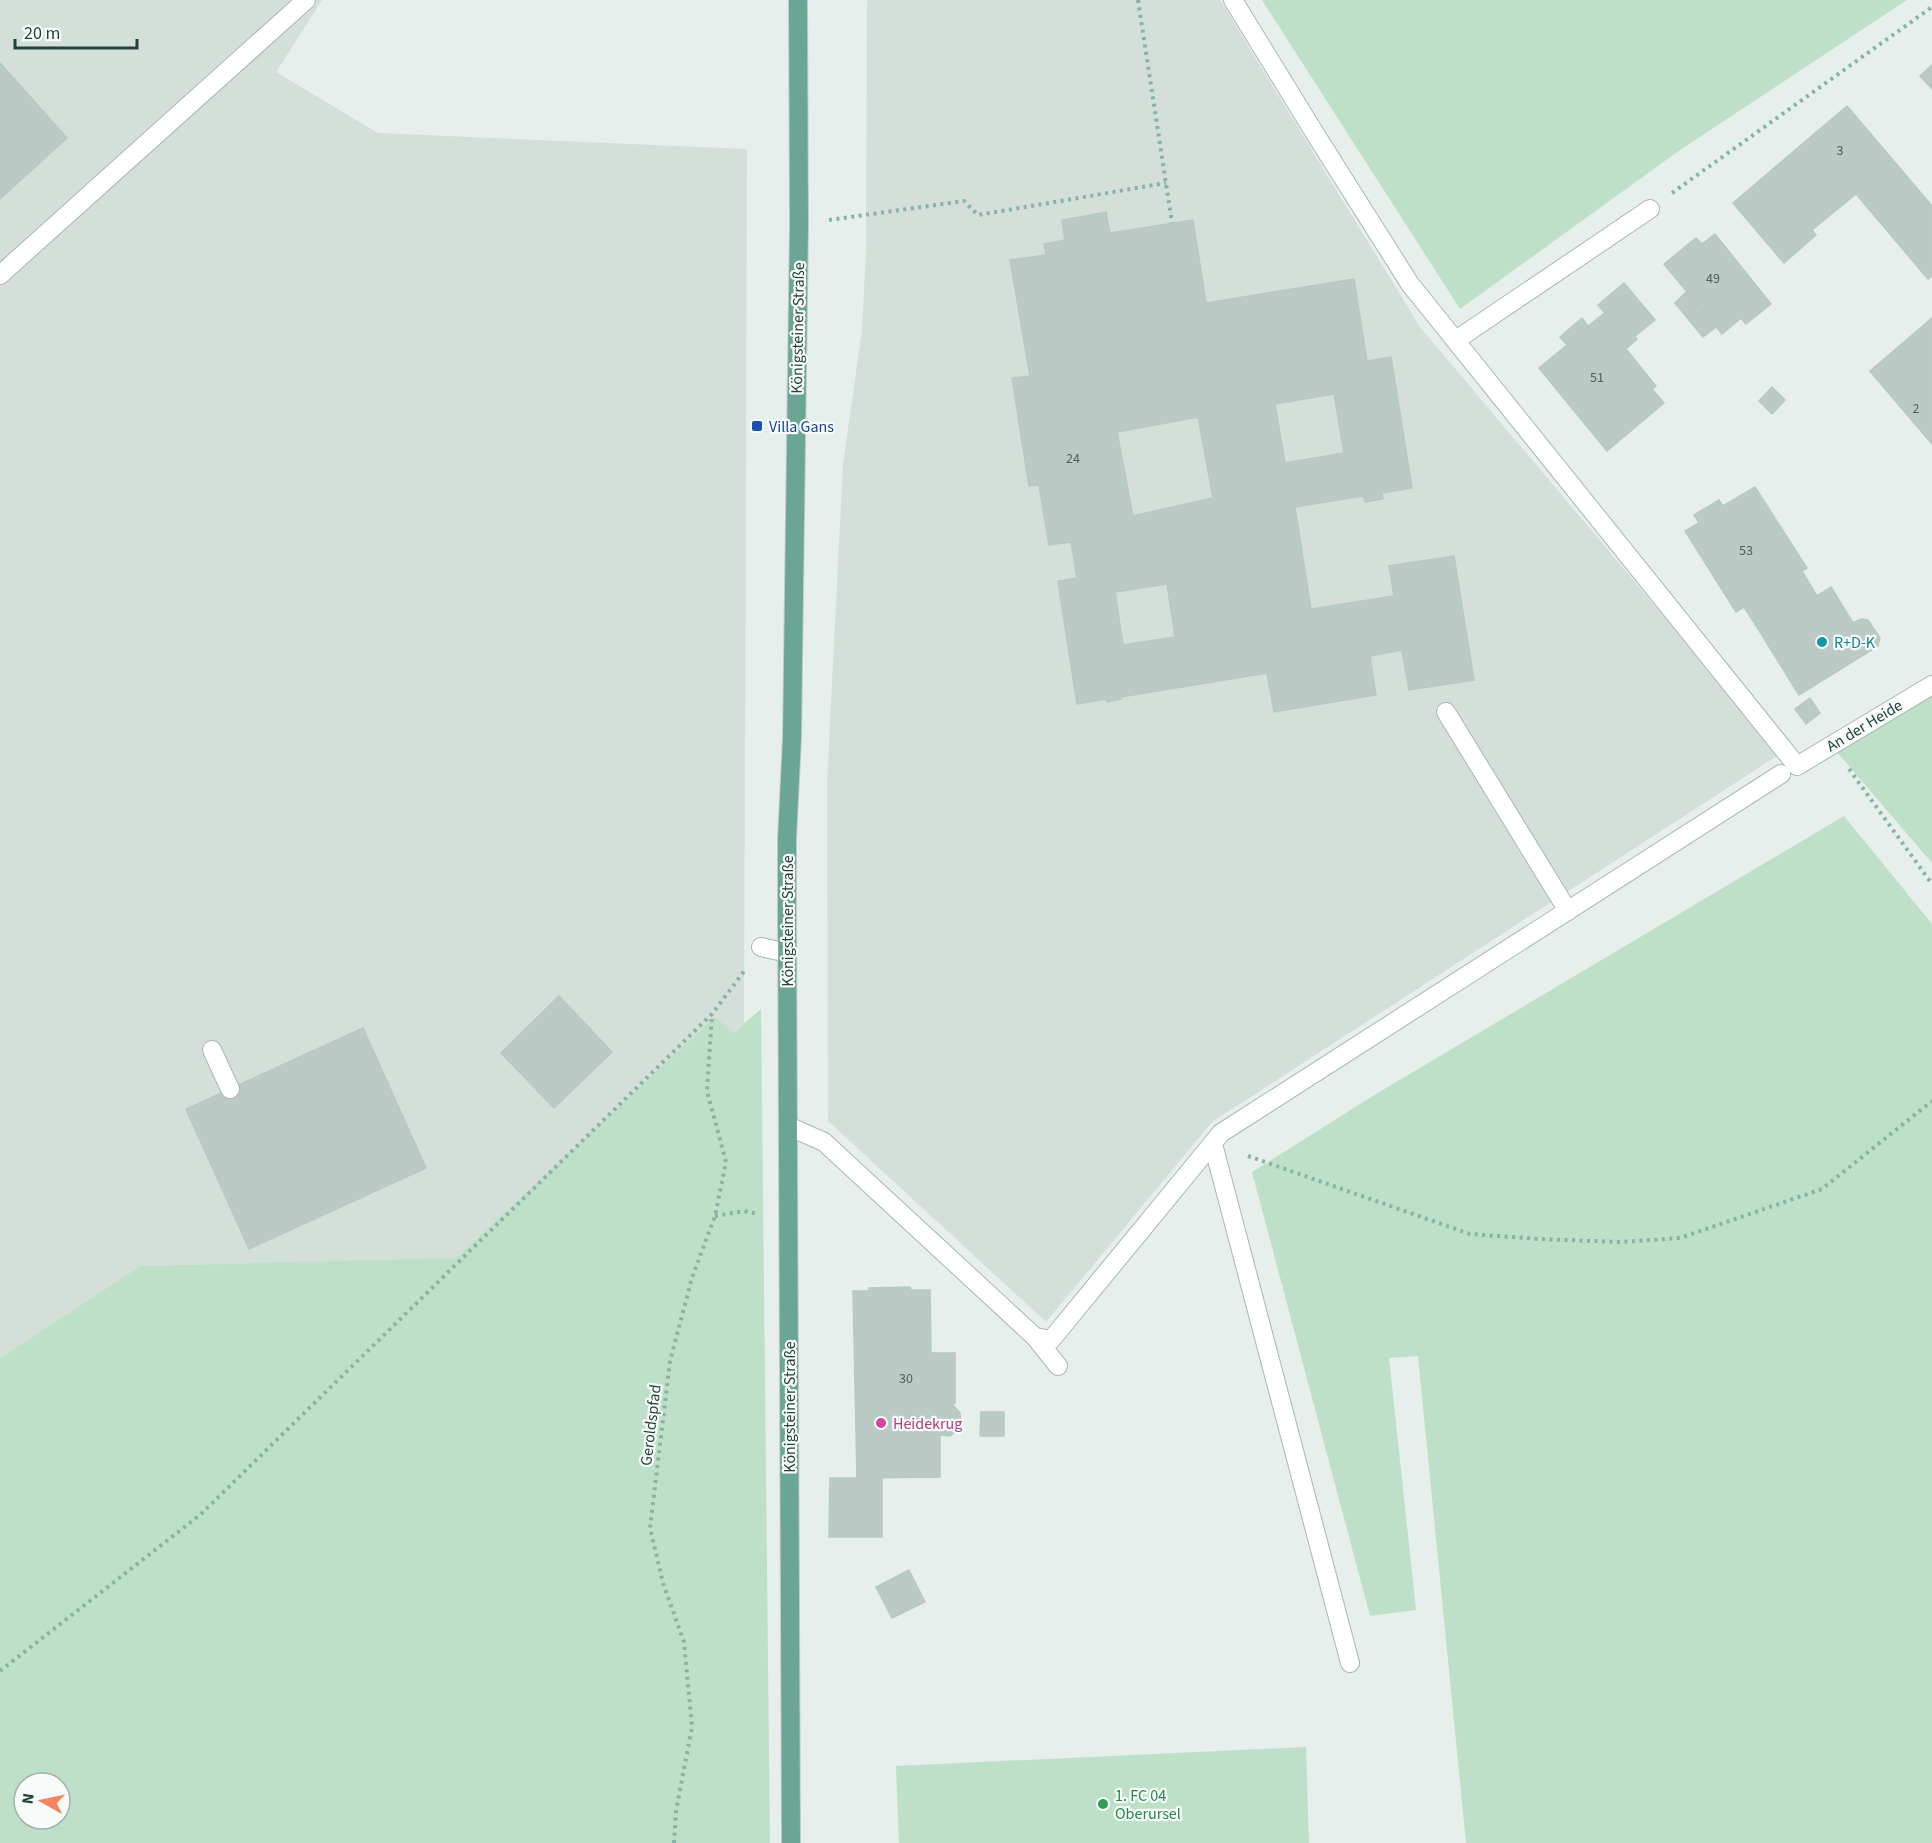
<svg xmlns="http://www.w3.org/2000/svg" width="1932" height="1843" viewBox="0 0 1932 1843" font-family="'Source Sans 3',sans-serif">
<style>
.built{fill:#d4dfda}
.green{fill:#bfe0c8;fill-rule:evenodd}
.building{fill:#bbcac4;stroke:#b8c9c2;stroke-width:1.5;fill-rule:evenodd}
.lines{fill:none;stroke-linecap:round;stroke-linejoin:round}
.minor-casing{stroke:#a8b8b2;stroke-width:20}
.major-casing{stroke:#c2cac8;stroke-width:20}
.path{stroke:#86b3a5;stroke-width:4;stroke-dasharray:3 4.5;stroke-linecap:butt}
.minor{stroke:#fff;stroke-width:18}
.major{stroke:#6aa596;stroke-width:18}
.transit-dot{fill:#1a4fb4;stroke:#f7fbf9;stroke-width:2}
.culture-dot{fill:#0f9aa8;stroke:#f7fbf9;stroke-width:2}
.hotel-dot{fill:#d1479c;stroke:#f7fbf9;stroke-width:2}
.leisure-dot{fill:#2e9e5b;stroke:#f7fbf9;stroke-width:2}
.labels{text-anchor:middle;stroke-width:4.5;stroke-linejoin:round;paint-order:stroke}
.number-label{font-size:14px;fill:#4a645c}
.street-label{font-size:16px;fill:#24423a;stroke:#f7fbf9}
.transit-label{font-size:16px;fill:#164399;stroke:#f7fbf9;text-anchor:start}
.culture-label{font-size:16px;fill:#0d838f;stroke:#f7fbf9;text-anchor:start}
.hotel-label{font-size:16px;fill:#b23c85;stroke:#f7fbf9;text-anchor:start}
.leisure-label{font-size:16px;fill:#27864d;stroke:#f7fbf9;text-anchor:start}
</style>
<rect width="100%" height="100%" fill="#e6efeb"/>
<g class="built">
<polygon points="0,0 322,0 276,72 378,133 747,149 744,1023 488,1258 140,1266 0,1358"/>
<polygon points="867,0 1220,0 1420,327 1780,754 1212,1122 1046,1322 828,1121 827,782 843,464 862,330 866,251"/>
</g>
<g class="green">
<polygon points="1262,0 1907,0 1680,150 1460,309"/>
<polygon points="1932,690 1932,863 1837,752"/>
<polygon points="1844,816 1932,924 1932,1843 1466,1843 1418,1356 1389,1358 1416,1610 1370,1616 1252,1172 1376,1094"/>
<path d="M761,1009L770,1843H0V1358L140,1266L456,1258L715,1017L733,1033ZM24,1783H60V1819H24Z"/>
<polygon points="1306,1747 1309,1843 899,1843 896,1766"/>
</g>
<g class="building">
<polygon points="0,63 67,138 0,199"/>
<polygon points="1932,65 1932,89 1920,76"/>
<polygon points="1847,106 1932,206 1932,276 1928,279 1856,194 1812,230 1816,235 1784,263 1733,203"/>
<path d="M1106,212L1110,233L1193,220L1206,303L1354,279L1367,361L1391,357L1412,488L1382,493L1383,499L1365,502L1363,496L1295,507L1311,609L1394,596L1389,566L1454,556L1474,680L1409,690L1402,650L1370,656L1376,695L1274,712L1267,673L1121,697V699L1107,702V699L1077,704L1058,581L1077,578L1071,542L1049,545L1039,485L1029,486L1012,378L1030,376L1010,260L1046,255L1044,244L1065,240L1062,220ZM1334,394L1344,453L1285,463L1275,404ZM1198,417L1213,498L1133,516L1117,432ZM1167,584L1175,637L1123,645L1115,592Z"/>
<polygon points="1715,234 1771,304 1746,324 1741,318 1722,334 1664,264 1696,238 1702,244"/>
<polygon points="1624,283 1655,320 1634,337 1611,308 1605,313 1598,305"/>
<polygon points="1686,292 1716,327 1703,337 1675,303"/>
<polygon points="1611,308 1637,339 1626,349 1656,386 1652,389 1664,403 1607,451 1539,368 1567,345 1560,337 1582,318 1588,326"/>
<polygon points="1932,318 1932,444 1870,371"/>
<polygon points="1772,387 1785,400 1772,414 1759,401"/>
<polygon points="1755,487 1807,568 1736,612 1685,531 1699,523 1694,515 1719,500 1723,506"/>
<polygon points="1802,571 1817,596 1760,632 1744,607"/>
<polygon points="1831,587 1853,623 1861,619 1868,620 1880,638 1878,646 1799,695 1760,632"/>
<polygon points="1810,698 1820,713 1806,724 1795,709"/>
<polygon points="559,996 612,1052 554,1108 501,1053"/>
<polygon points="363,1028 426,1168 249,1249 186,1109"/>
<polygon points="910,1287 911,1290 930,1290 931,1353 955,1353 955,1403 952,1404 960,1413 961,1424 960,1428 950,1436 940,1435 940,1477 857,1478 853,1291 869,1291 869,1288"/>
<polygon points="981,1412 1004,1412 1004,1436 980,1436"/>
<polygon points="830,1478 882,1478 882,1537 829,1537"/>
<polygon points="909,1570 925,1602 892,1618 876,1587"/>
</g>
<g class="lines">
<defs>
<g id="minor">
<polyline points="1233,0 1319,140 1410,284 1797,766 1932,685"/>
<polyline points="0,275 306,0"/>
<polyline points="1456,340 1650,209"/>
<polyline points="1446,712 1568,911"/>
<polyline points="761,947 787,953"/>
<polyline points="212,1050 230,1089"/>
<polyline points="788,1126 824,1142 1035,1337 1058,1366"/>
<polyline points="1213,1144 1350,1663"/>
<polyline points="1035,1337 1051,1340 1221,1133 1781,774"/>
</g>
<polyline id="major" points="791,1843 787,912 787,839 792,738 799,224 798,0"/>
</defs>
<use href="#minor" class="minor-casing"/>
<use href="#major" class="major-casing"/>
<g class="path">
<polyline points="1138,0 1172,223"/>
<polyline points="1672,193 1932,7"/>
<polyline points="829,220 964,201 978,215 1166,183"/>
<polyline points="1849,769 1932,884"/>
<polyline points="1248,1156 1470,1234 1539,1239 1620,1242 1680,1238 1822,1189 1932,1101"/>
<polyline points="715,1216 744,1211 758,1214"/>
<polyline points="0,1671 200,1515 712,1014 745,970"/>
<polyline points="674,1843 676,1811 692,1727 684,1642 663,1583 650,1528 670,1361 692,1278 715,1216 726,1162 707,1091 712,1014"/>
</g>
<use href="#minor" class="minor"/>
<use href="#major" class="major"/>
</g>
<rect class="transit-dot" x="751" y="420" width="12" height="12" rx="3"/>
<circle class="culture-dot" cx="1822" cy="642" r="6"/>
<circle class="hotel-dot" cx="881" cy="1423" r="6"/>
<circle class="leisure-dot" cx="1103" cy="1804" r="6"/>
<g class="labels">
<g class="number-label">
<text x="1840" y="155">3</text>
<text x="1713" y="283">49</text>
<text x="1597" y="382">51</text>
<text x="1916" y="413">2</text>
<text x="1073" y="463">24</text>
<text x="1746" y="555">53</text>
<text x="906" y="1383">30</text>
</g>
<g class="street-label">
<text transform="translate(797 328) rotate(-89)" y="6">Königsteiner Straße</text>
<text transform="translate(1864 725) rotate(-31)" y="6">An der Heide</text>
<text transform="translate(787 921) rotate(-90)" y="6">Königsteiner Straße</text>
<text transform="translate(789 1407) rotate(-90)" y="6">Königsteiner Straße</text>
<text transform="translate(650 1425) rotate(-83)" y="6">Geroldspfad</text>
</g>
<g class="transit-label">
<text x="769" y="432">Villa Gans</text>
</g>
<g class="culture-label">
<text x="1834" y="648">R+D-K</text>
</g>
<g class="hotel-label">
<text x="893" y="1429">Heidekrug</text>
</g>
<g class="leisure-label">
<text x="1115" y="1801">1. FC 04<tspan x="1115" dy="18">Oberursel</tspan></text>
</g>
</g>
<g transform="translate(42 1801) rotate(279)"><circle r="28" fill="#f7fbf9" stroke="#a3b1ad" stroke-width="1.5"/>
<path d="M0-4.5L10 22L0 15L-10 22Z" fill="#f4845f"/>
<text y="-9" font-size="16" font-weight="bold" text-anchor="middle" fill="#24423a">N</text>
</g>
<path d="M15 39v9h122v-9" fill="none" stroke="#24423a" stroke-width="3"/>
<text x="24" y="39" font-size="18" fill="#24423a" stroke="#f7fbf9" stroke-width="4.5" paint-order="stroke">20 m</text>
</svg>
